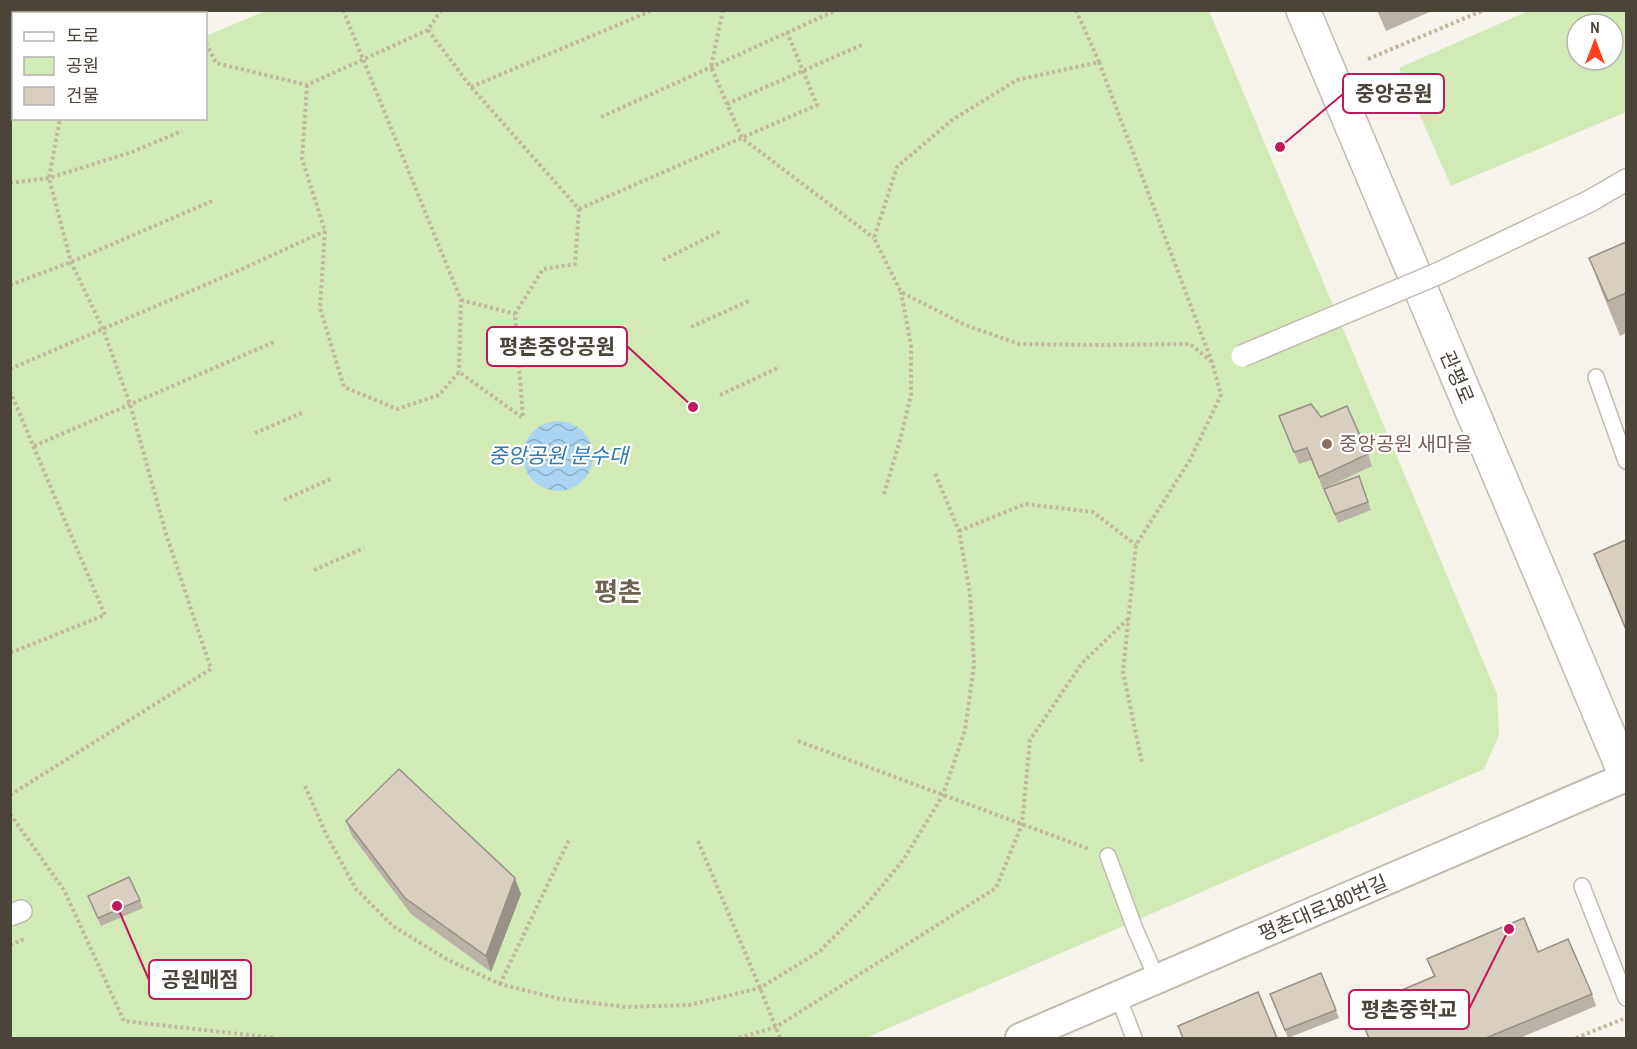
<svg xmlns="http://www.w3.org/2000/svg" width="1637" height="1049" viewBox="0 0 1637 1049" font-family="'Archivo Narrow','Noto Sans KR',sans-serif">
<style>
.park{fill:#d2eab5;fill-rule:evenodd}
.water{fill:url(#water-waves)}
.lines{fill:none;stroke-linecap:round;stroke-linejoin:round}
.service-casing{stroke:#c2bbae;stroke-width:18}
.pedestrian-casing{stroke:#c2bbae;stroke-width:24}
.minor-casing{stroke:#c2bbae;stroke-width:32}
.tertiary-casing{stroke:#c2bbae;stroke-width:36}
.path{stroke:#c4b79f;stroke-width:4;stroke-dasharray:3 3;stroke-linecap:butt}
.service{stroke:#fff;stroke-width:15}
.pedestrian{stroke:#fff;stroke-width:21}
.minor{stroke:#fff;stroke-width:28}
.tertiary{stroke:#fff;stroke-width:33}
.pedestrian-bridge-casing{stroke:#c2bbae;stroke-width:24;stroke-linecap:butt}
.pedestrian-bridge{stroke:#fff;stroke-width:21}
.wall{fill:#bab2a6}
.shaded-wall{fill:#979187}
.building{fill:#d8cfc1;stroke:#979187;stroke-width:1.5}
.education-dot{fill:#8d6e63;stroke:#fff;stroke-width:2}
.labels{text-anchor:middle;stroke-width:4.5;stroke-linejoin:round;paint-order:stroke}
.street-label{font-size:20px;fill:#4b4439;stroke:#fff}
.education-label{font-size:20px;fill:#785e54;stroke:#fff;text-anchor:start}
.water-label{font-size:21px;font-style:italic;fill:#2e7ab2;stroke:#fff}
.district-label{font-size:26px;font-weight:bold;fill:#6e6250;stroke:#fff}
.leader{fill:none;stroke:#c2185b;stroke-width:2}
.callout-dot{fill:#c2185b;stroke:#fff;stroke-width:2}
.callout{fill:#fff;stroke:#c2185b;stroke-width:2}
.callout-label{font-size:21px;text-anchor:middle;font-weight:bold;fill:#4b4439}
</style>
<defs>
<pattern id="water-waves" width="16" height="10" patternUnits="userSpaceOnUse" patternTransform="scale(1.5)"><rect width="16" height="10" fill="#a9d4f2"/><path d="M0 5q4-4 8 0t8 0" fill="none" stroke="#8caec5"/></pattern>
</defs>
<rect width="100%" height="100%" fill="#f6f3ec"/>
<g class="park">
<polygon points="265,11 1209,11 1497,694 1499,735 1484,769 866,1038 11,1038 10,119 13,118 206,118 206,36"/>
<path d="M1528,11H1626V112L1451,186L1399,68ZM1577,24H1613V60H1577Z"/>
</g>
<circle class="water" cx="558" cy="456" r="35"/>
<g class="lines">
<defs>
<g id="service">
<polyline points="1596,377 1626,461"/>
<polyline points="1108,856 1135,929 1157,979"/>
<polyline points="1582,886 1626,998"/>
<polyline points="1118,996 1134,1038"/>
</g>
<g id="pedestrian">
<polyline points="1590,201 1626,180"/>
<polyline points="10,915 21,911"/>
</g>
<polyline id="minor" points="1020,1038 1626,777"/>
<g id="tertiary">
<polyline points="1303,10 1626,776"/>
<polyline points="109,14 116,10"/>
<polyline points="10,55 14,54"/>
</g>
</defs>
<use href="#service" class="service-casing"/>
<use href="#pedestrian" class="pedestrian-casing"/>
<use href="#minor" class="minor-casing"/>
<use href="#tertiary" class="tertiary-casing"/>
<g class="path">
<polyline points="343,10 461,300 459,372"/>
<polyline points="723,10 711,67 742,138 874,238"/>
<polyline points="1076,10 1099,62 1017,80 952,120 897,167 874,238 901,292 963,324 1019,344 1100,345 1190,344 1212,362"/>
<polyline points="428,30 471,87 579,209 575,264 543,269 515,314 523,418"/>
<polyline points="206,43 216,63 307,85 428,30 441,10"/>
<polyline points="1368,59 1484,10"/>
<polyline points="1099,62 1212,362 1221,395 1190,460 1136,545 1123,672 1142,763"/>
<polyline points="307,85 302,159 325,231 320,308 344,387 397,409 439,395 459,372 523,418"/>
<polyline points="471,87 653,10"/>
<polyline points="727,104 864,44"/>
<polyline points="601,117 837,10"/>
<polyline points="10,183 49,178 132,152 182,131"/>
<polyline points="579,209 817,105 787,32"/>
<polyline points="663,260 721,231"/>
<polyline points="10,285 71,262 212,201"/>
<polyline points="461,300 515,314"/>
<polyline points="691,327 751,300"/>
<polyline points="10,369 242,269 325,231"/>
<polyline points="10,391 105,615 10,653"/>
<polyline points="720,395 780,367"/>
<polyline points="255,433 304,412"/>
<polyline points="34,446 274,342"/>
<polyline points="884,494 900,440 911,395 911,345 901,292"/>
<polyline points="284,500 333,478"/>
<polyline points="959,531 1025,504 1093,512 1136,545"/>
<polyline points="314,570 364,548"/>
<polyline points="798,741 1089,849"/>
<polyline points="305,786 327,836 356,889 393,926 448,960 500,984 560,999 626,1007 689,1005 760,988 820,951 867,904 904,859 943,795 965,730 974,665 970,593 959,531 935,473"/>
<polyline points="10,795 211,669 166,534 130,404 103,329 71,262 49,178 60,118"/>
<polyline points="10,814 64,890 124,1021 275,1038"/>
<polyline points="698,841 760,988 780,1038"/>
<polyline points="10,945 22,940 21,935"/>
<polyline points="500,984 569,840"/>
<polyline points="739,1038 776,1027 996,888 1022,824 1030,740 1082,663 1128,619"/>
<polyline points="1576,1038 1623,1019"/>
</g>
<use href="#service" class="service"/>
<use href="#pedestrian" class="pedestrian"/>
<use href="#minor" class="minor"/>
<use href="#tertiary" class="tertiary"/>
<defs>
<polyline id="pedestrian-bridge" points="1242,356 1437,274 1590,201"/>
</defs>
<use href="#pedestrian-bridge" class="pedestrian-bridge-casing"/>
<use href="#pedestrian-bridge" class="pedestrian-bridge"/>
</g>
<g class="wall">
<polygon points="1377,10 1434,10 1386,31"/>
<polygon points="1626,242 1626,333 1620,336 1602,292 1589,258"/>
<polygon points="1279,416 1321,417 1368,454 1372,466 1323,489 1311,460 1299,464"/>
<polygon points="1359,476 1371,510 1338,523 1324,489"/>
<polygon points="1626,540 1626,632 1594,554"/>
<polygon points="346,821 521,894 491,972 411,914 352,836"/>
<polygon points="88,896 140,900 143,908 101,926"/>
<polygon points="1538,952 1592,994 1596,1006 1520,1038 1368,1038 1357,1009 1434,977 1427,959"/>
<polygon points="1321,973 1339,1018 1288,1038 1270,994"/>
</g>
<polygon class="shaded-wall" points="515,878 521,894 491,972 486,956"/>
<g class="building">
<polygon points="1626,242 1626,293 1608,301 1589,258"/>
<polygon points="1311,404 1321,417 1347,406 1368,454 1319,477 1307,448 1294,452 1279,416"/>
<polygon points="1359,476 1368,502 1335,514 1324,489"/>
<polygon points="1626,540 1626,629 1594,554"/>
<polygon points="399,769 515,878 486,956 405,898 346,821"/>
<polygon points="129,877 140,900 98,918 88,896"/>
<polygon points="1524,918 1538,952 1568,939 1592,994 1486,1038 1369,1038 1357,1009 1435,976 1427,959"/>
<polygon points="1321,973 1336,1010 1285,1030 1270,994"/>
<polygon points="1258,992 1277,1038 1183,1038 1178,1026"/>
</g>
<circle class="education-dot" cx="1327" cy="444" r="6"/>
<g class="labels">
<g class="street-label">
<text transform="translate(1457 377) rotate(67)" y="7">관평로</text>
<text transform="translate(1323 908) rotate(-23)" y="7">평촌대로180번길</text>
</g>
<g class="education-label">
<text x="1339" y="451">중앙공원 새마을</text>
</g>
<g class="water-label">
<text x="558" y="463">중앙공원 분수대</text>
</g>
<g class="district-label">
<text x="618" y="601">평촌</text>
</g>
</g>
<path class="leader" d="M1280 147L1343 94M693 407L627 346M117 906L149 980M1509 929L1469 1009"/>
<g class="callout-dot">
<circle cx="1280" cy="147" r="6"/>
<circle cx="693" cy="407" r="6"/>
<circle cx="117" cy="906" r="6"/>
<circle cx="1509" cy="929" r="6"/>
</g>
<g class="callout">
<rect x="1343" y="74" width="101" height="39" rx="6"/>
<rect x="487" y="327" width="140" height="39" rx="6"/>
<rect x="149" y="960" width="102" height="39" rx="6"/>
<rect x="1349" y="990" width="120" height="39" rx="6"/>
</g>
<g class="callout-label">
<text x="1394" y="101">중앙공원</text>
<text x="557" y="354">평촌중앙공원</text>
<text x="200" y="987">공원매점</text>
<text x="1409" y="1017">평촌중학교</text>
</g>
<rect width="1637" height="1049" fill="none" stroke="#4b4439" stroke-width="24"/>
<rect x="12" y="12" width="195" height="108" fill="#ffffff" stroke="#b7b4b0" stroke-width="1.5"/>
<rect x="24" y="32" width="30" height="9" fill="#ffffff" stroke="#b7b4b0" stroke-width="1.5"/>
<text x="66" y="42" font-size="18" fill="#4b4439">도로</text>
<rect x="24" y="57" width="30" height="18" fill="#d2eab5" stroke="#b7b4b0" stroke-width="1.5"/>
<text x="66" y="72" font-size="18" fill="#4b4439">공원</text>
<rect x="24" y="87" width="30" height="18" fill="#d8cfc1" stroke="#b7b4b0" stroke-width="1.5"/>
<text x="66" y="102" font-size="18" fill="#4b4439">건물</text>
<g transform="translate(1595 42)"><circle r="28" fill="#ffffff" stroke="#b7b4b0" stroke-width="1.5"/>
<path d="M0-4.5L10 22L0 15L-10 22Z" fill="#fc3f1d"/>
<text y="-9" font-size="16" font-weight="bold" text-anchor="middle" fill="#4b4439">N</text>
</g>
</svg>
